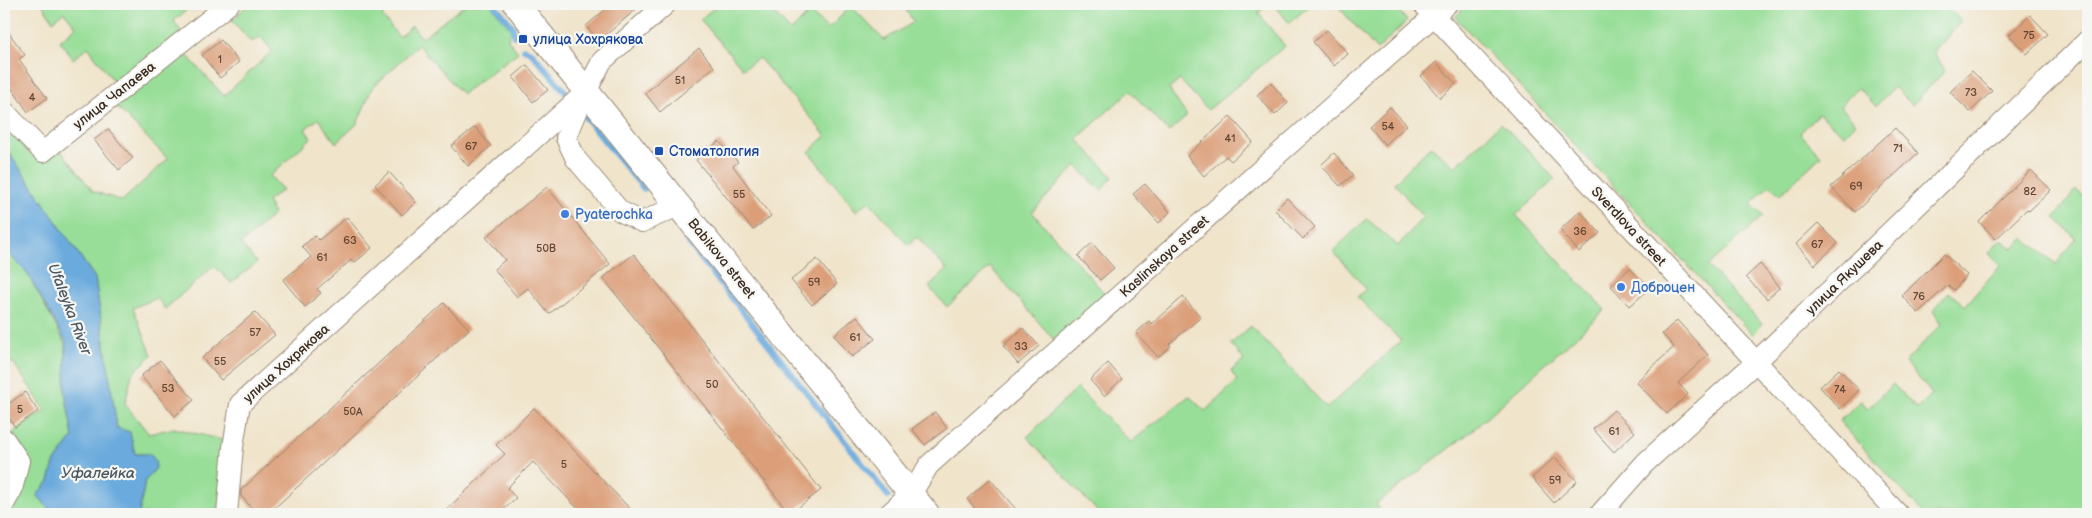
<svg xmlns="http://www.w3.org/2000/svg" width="2092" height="518" viewBox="0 0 2092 518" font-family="'Balsamiq Sans',sans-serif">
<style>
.green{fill:#98de98;stroke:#6a845b}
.water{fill:#6aaadd;stroke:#526a7e}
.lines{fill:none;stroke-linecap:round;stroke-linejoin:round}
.stream{stroke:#6aaadd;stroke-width:6}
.building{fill:#db9e78}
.minor-casing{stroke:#968774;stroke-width:22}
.major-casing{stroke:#968774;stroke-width:27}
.minor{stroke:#fff;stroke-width:20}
.major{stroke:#fff;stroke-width:25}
.transit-dot{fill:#1a4fb4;stroke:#f6f6f2;stroke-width:2}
.shop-dot{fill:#3f7fe0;stroke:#f6f6f2;stroke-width:2}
.labels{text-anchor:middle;stroke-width:4.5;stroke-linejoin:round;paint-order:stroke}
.number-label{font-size:11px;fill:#634734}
.transit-label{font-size:14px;fill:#164399;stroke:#f6f6f2;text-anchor:start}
.street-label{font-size:14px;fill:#3b2a1e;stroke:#f6f6f2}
.shop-label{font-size:14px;fill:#366cbe;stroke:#f6f6f2;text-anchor:start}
.water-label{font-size:15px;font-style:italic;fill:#4b5761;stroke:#f6f6f2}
</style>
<rect width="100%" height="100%" fill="#f6f6f2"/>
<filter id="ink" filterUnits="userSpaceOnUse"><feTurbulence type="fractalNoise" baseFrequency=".02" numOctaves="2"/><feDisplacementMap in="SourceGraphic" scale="10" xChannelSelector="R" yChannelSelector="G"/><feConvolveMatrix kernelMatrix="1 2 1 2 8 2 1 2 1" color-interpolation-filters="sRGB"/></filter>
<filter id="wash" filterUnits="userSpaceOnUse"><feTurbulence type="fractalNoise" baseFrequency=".0096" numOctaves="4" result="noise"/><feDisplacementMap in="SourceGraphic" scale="20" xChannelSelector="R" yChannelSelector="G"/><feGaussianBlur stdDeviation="1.12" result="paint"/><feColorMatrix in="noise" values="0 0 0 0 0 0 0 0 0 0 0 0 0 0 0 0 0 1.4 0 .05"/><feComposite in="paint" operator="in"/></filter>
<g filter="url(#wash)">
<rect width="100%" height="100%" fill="#f0e4ca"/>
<g class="green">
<polygon points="42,4 186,4 189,8 174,21 182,33 115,83 88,47 73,59 60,41 76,27 64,12 53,21"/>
<polygon points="249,4 393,4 382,16 399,37 412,26 422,38 466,4 490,4 511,29 508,40 518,52 462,94 418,45 372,88 357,124 336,143 318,119 305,129 311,138 270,176 283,190 267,201 274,214 241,244 257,263 231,283 214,266 165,309 157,298 133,308 152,355 132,374 125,404 149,434 174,428 226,441 218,514 139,514 145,481 156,468 150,454 135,454 130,432 117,428 95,278 4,145 4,122 43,162 60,149 93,191 122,201 168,159 114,104 183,51 224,96 272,51 261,37 251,42 232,20"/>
<polygon points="719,4 765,4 791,31 810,12 828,29 851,6 884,40 914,22 902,5 904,4 1268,4 1258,13 1285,46 1208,110 1180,80 1169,89 1187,116 1169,132 1130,91 1077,139 1113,177 1101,190 1076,166 1032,212 1107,296 1056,342 990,267 947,307 929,287 947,270 917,237 908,245 869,201 856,211 809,152 826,136 759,58 743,69 700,19"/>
<polygon points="1274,4 1312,4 1289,23"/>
<polygon points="1336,4 1393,4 1407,21 1377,50"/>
<polygon points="1468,4 1944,4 1961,21 1934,52 1945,71 1912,105 1894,87 1876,106 1858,88 1840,106 1856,123 1844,135 1819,114 1800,133 1821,156 1780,195 1770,185 1751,204 1763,216 1708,266 1762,324 1753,335 1455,17"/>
<polygon points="1501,123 1555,179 1516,215 1605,310 1473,430 1376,504 1383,514 1100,514 1027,437 1077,388 1131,442 1189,396 1205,411 1237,381 1231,371 1244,360 1231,344 1251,326 1327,408 1401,341 1357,297 1366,289 1333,251 1367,219 1398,246 1423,217 1394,183 1431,146 1455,167"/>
<polygon points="2076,190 2088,200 2088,514 1924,514 1839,421 1861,401 1867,409 1893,384 1917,409 1932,394 1905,362 1942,324 1933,310 1949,292 1965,306 2000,266 1989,253 2001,239 2013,249 2024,238 2056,264 2076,239 2055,217"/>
<polygon points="4,234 11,256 27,273 66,345 65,391 73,437 54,463 49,481 37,495 49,509 71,509 74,514 4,514 25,461 29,459 13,433 45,410 13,362 4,369"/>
</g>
<polygon class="water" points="4,145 95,278 117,428 130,432 135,454 150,454 155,460 156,468 145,481 139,514 74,514 71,509 49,509 37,495 49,481 54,463 73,437 65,391 66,342 27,273 11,256 4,234"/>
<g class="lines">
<g class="stream">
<polyline points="494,4 513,27 514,36"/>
<polyline points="524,49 531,52 568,95"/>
<polyline points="581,112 644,189"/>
<polyline points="687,241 888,496"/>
</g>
</g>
<g id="blocks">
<g class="building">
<polygon points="612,4 642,4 599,41 586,26"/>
<polygon points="2030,15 2048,34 2027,54 2009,35"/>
<polygon points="4,26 25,55 19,59 47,98 28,112 4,77"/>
<polygon points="1327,30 1348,54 1334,66 1313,42"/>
<polygon points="221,40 239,62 220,78 202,55"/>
<polygon points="699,48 714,67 660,112 645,93"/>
<polygon points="1436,62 1456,84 1440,98 1421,76"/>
<polygon points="527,65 548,90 533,102 513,77"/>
<polygon points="1972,71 1992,91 1970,112 1950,92"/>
<polygon points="1271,83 1288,103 1275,115 1257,95"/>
<polygon points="1390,107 1407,125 1385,145 1369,126"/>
<polygon points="1230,116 1253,142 1231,161 1226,156 1204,176 1187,156"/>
<polygon points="475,127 491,146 468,166 451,146"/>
<polygon points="1895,128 1918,153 1855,212 1831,187"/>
<polygon points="108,129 133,158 119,170 94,140"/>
<polygon points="719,141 738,162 733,166 771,216 753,230 696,160"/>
<polygon points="1334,153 1353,175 1340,186 1321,165"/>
<polygon points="2031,170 2051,190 2029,211 2027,209 1996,239 1979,222"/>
<polygon points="389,172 416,202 402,215 375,185"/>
<polygon points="1145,184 1170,212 1159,223 1133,194"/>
<polygon points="547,187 610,264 549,314 528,288 517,297 494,269 505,260 486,237"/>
<polygon points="1287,198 1315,227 1303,239 1275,210"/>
<polygon points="1580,211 1600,233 1579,252 1560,230"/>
<polygon points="347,217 372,248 354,263 351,260 317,289 321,293 305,307 283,280 311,257 302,246 315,236 319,240"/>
<polygon points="1818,223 1838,243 1815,265 1796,244"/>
<polygon points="1092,243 1114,268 1100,280 1078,256"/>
<polygon points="634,254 821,490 790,514 603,278"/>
<polygon points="1944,254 1967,275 1954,290 1948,285 1918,313 1902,296"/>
<polygon points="817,259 837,284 812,305 791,280"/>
<polygon points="1760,264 1780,287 1767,299 1746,277"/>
<polygon points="1630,268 1649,289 1630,306 1611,286"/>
<polygon points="1183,297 1201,317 1169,344 1171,346 1158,357 1136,333 1149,321 1152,324"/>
<polygon points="444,303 469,329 268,514 257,514 241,496 241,490"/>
<polygon points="255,312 275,335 221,380 202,358"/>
<polygon points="857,316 875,339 852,357 834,335"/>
<polygon points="1677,320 1708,355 1678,383 1688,394 1667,414 1636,382 1674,347 1662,334"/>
<polygon points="1023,328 1039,346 1018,364 1003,346"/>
<polygon points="160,360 194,400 175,416 141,376"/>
<polygon points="1108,363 1122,379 1104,396 1090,380"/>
<polygon points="1839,369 1859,390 1840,409 1820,387"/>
<polygon points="25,392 38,411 15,427 4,411 4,407"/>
<polygon points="534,408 635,514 583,514 533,462 507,488 516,498 499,514 442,514 505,454 496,445"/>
<polygon points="1614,410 1635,432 1614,452 1593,429"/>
<polygon points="935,412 947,428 925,445 912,429"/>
<polygon points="1555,457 1577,481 1554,503 1532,478"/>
<polygon points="990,479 1020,514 980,514 967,499"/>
</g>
</g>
</g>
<g filter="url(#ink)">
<use href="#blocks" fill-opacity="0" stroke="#968774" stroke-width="1"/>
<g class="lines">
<defs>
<g id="minor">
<polyline points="1423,4 1898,514"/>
<polyline points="583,98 566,138 576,159 620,211 642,222 680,205"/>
<polyline points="4,111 43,152 229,4"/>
<polyline points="4,439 19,461 12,490 4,504"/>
<polyline points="227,514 233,447 240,404 586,92 602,61 666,4"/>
<polyline points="889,514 911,494 929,465 1447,4"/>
<polyline points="1600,514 1645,463 1756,362 2088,40"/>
</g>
<polyline id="major" points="516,4 927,514"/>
</defs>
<use href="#minor" class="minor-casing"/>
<use href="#major" class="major-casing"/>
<use href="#minor" class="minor"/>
<use href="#major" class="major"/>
</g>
</g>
<g class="transit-dot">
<rect x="518" y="34" width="10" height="10" rx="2.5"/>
<rect x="654" y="146" width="10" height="10" rx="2.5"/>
</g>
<g class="shop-dot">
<circle cx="565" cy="214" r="5"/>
<circle cx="1621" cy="287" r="5"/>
</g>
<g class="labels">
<g class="number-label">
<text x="2029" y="39">75</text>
<text x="220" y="63">1</text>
<text x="680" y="84">51</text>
<text x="1971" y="96">73</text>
<text x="32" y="101">4</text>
<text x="1388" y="130">54</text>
<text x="1230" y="142">41</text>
<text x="471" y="150">67</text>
<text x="1898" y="152">71</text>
<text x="1856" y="190">69</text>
<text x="2030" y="195">82</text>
<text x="739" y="198">55</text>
<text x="1580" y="235">36</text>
<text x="350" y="244">63</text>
<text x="1817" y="248">67</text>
<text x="546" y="252">50В</text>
<text x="322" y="261">61</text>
<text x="814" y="286">59</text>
<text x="1919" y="300">76</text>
<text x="255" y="336">57</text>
<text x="855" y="341">61</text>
<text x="1021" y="350">33</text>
<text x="220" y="365">55</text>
<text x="712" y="388">50</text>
<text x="168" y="392">53</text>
<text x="1840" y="393">74</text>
<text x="20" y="413">5</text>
<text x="353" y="415">50А</text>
<text x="1614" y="435">61</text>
<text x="564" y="468">5</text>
<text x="1555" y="484">59</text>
</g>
<g class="transit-label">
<text x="533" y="44">улица Хохрякова</text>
<text x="669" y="156">Стоматология</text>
</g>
<g class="street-label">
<text transform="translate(114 95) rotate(-38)" y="5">улица Чапаева</text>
<text transform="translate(1629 226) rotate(47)" y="5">Sverdlova street</text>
<text transform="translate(1164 256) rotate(-42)" y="5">Kaslinskaya street</text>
<text transform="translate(722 258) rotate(51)" y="5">Babikova street</text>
<text transform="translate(1844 277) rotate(-44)" y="5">улица Якушева</text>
<text transform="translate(286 363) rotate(-42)" y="5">улица Хохрякова</text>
</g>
<g class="shop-label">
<text x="575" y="219">Pyaterochka</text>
<text x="1631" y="292">Доброцен</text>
</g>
<g class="water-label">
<text transform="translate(70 309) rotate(69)" y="5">Ufaleyka River</text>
<text x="98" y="478">Уфалейка</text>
</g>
</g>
<rect width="2092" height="518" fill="none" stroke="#f6f6f2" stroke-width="20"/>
</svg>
